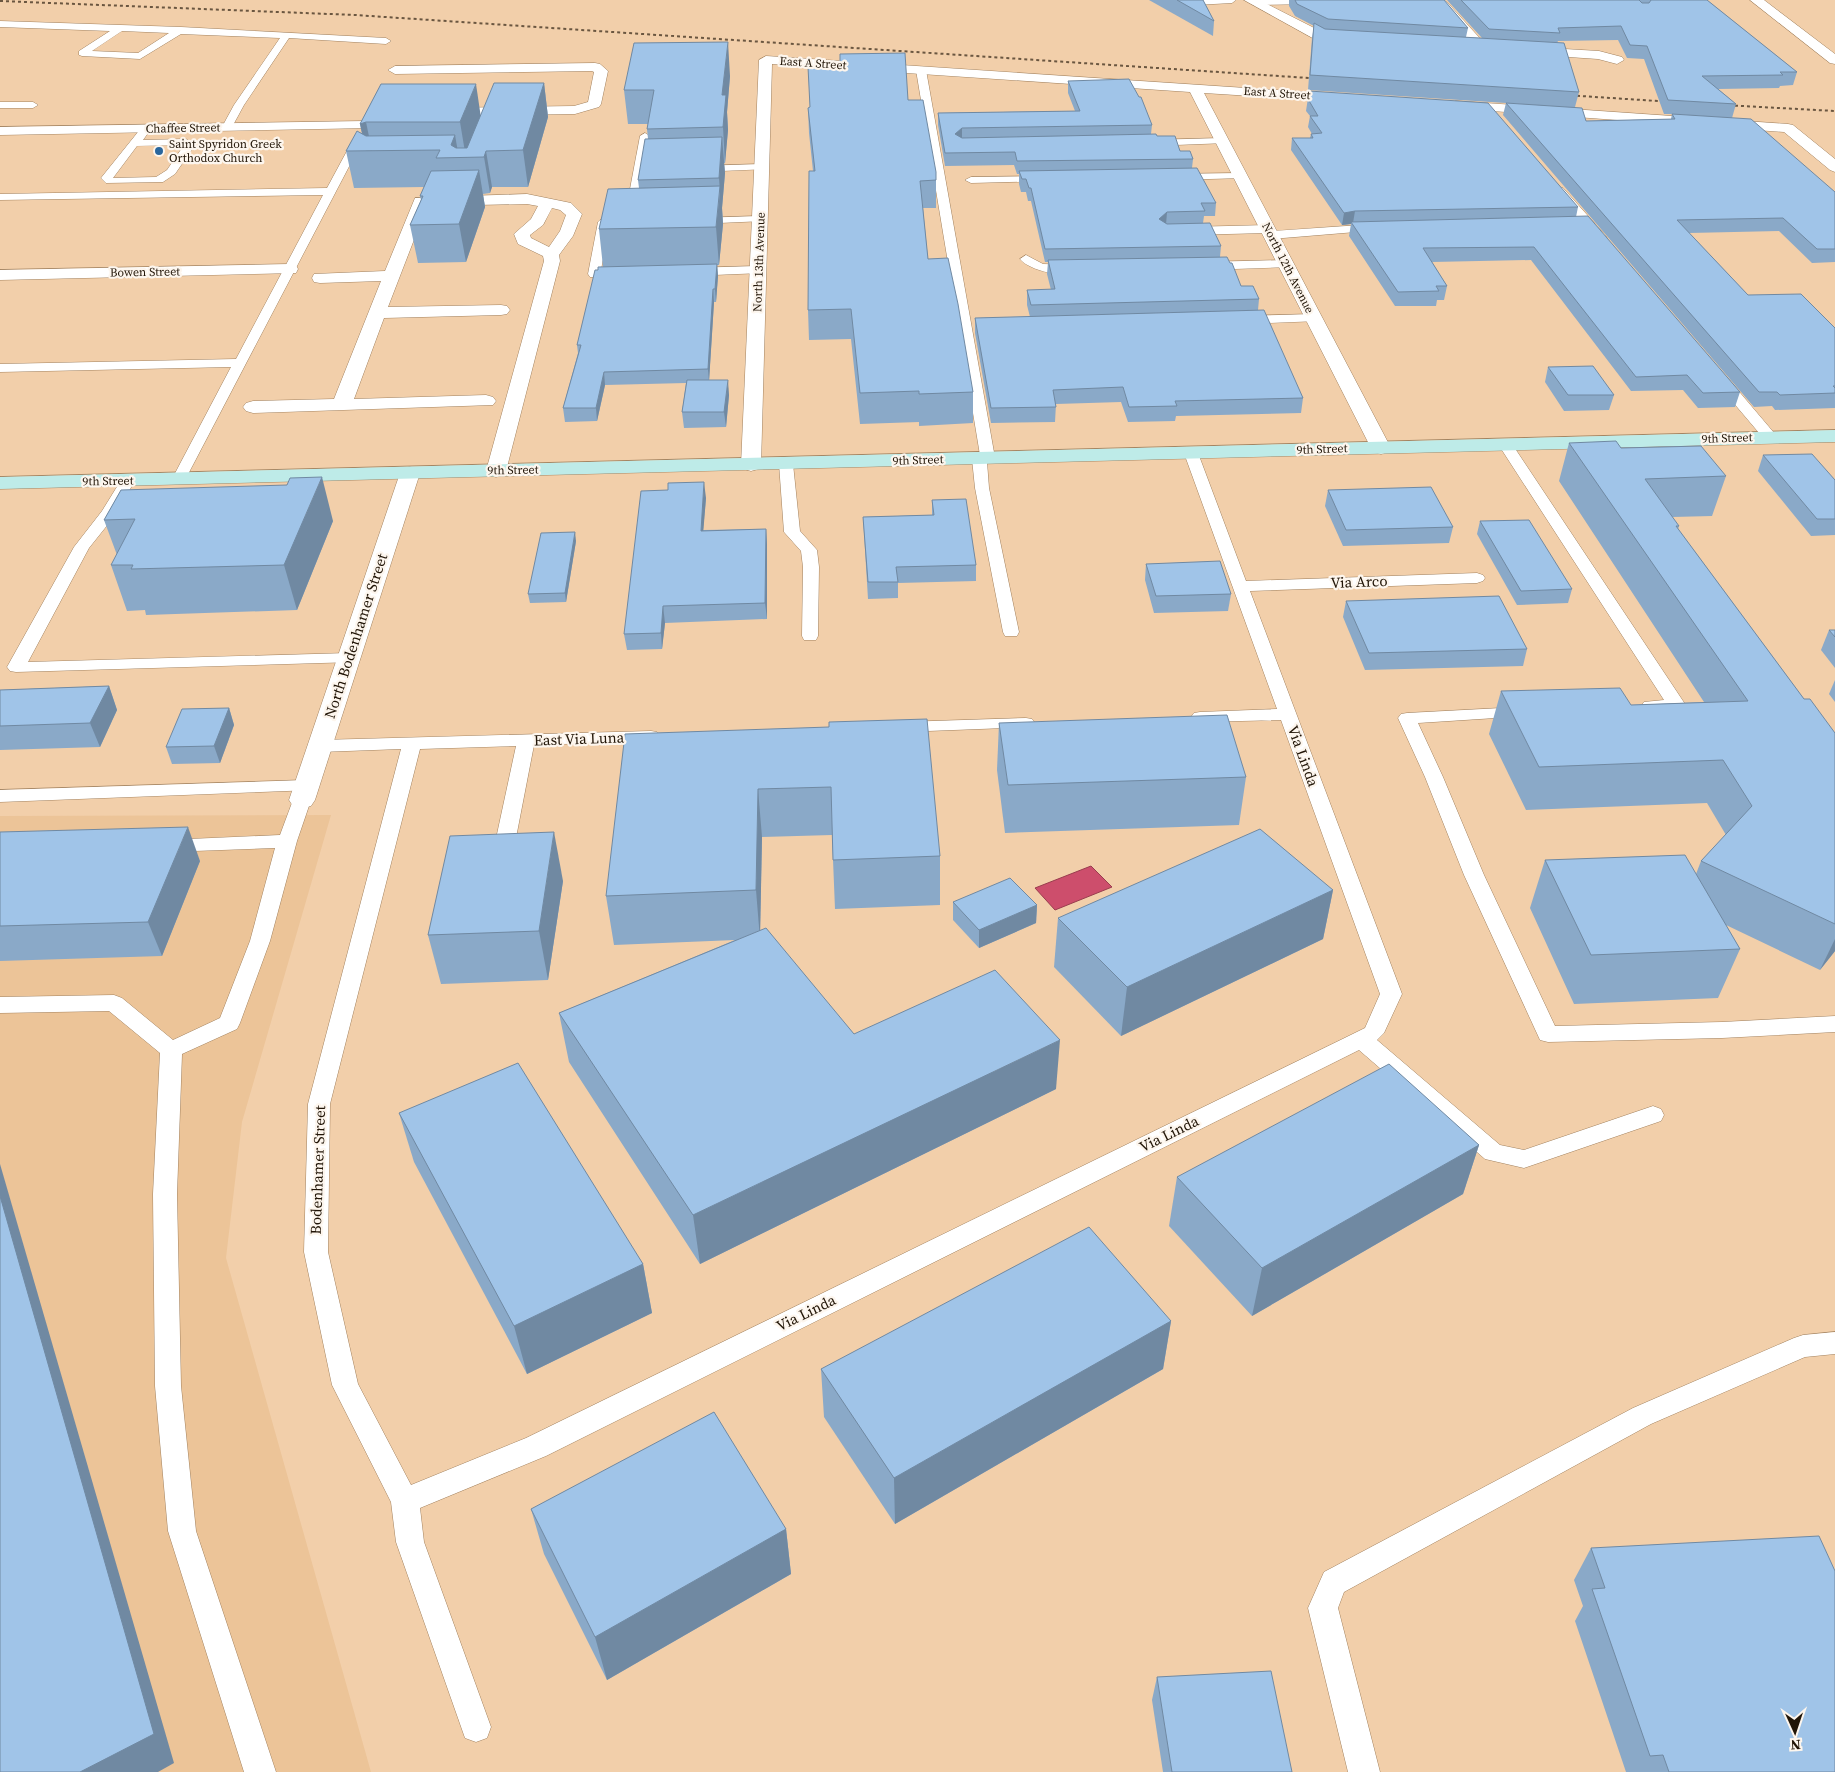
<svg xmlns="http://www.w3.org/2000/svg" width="1835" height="1772" viewBox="0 0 1835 1772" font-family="'Source Serif 4',serif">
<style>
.built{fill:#ecc498}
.water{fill:#cd4e6c;stroke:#993d4e}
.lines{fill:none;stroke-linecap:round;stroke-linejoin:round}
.lane-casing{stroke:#a2825f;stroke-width:1}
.street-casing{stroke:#a2825f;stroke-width:1}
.secondary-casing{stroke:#a2825f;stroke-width:1}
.lane{fill:#fff;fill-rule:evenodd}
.street{fill:#fff;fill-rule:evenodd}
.secondary{fill:#beebe8;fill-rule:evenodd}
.rail{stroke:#6a5640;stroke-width:2;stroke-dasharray:3 3;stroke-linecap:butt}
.wall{fill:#8aa9c8;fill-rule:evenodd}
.shaded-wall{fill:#7089a2}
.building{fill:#a0c4e8;stroke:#7089a2}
.poi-dot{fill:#29669d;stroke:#fdf6ee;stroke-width:2}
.labels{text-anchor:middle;stroke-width:4.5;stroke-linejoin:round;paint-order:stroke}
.far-street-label{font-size:12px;fill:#211507;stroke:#fdf6ee}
.far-poi-label{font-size:12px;fill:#211507;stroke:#fdf6ee;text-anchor:start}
.street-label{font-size:15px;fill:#211507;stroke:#fdf6ee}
</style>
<rect width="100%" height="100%" fill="#f2cfaa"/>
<polygon class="built" points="331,815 242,1122 226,1258 371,1772 0,1772 0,816"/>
<polygon class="water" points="1091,866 1112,887 1055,910 1035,888"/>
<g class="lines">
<defs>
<g id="lane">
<polygon points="1183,0 1236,0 1232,3 1177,6 1173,3"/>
<polygon points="1251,0 1321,0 1321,1 1317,4 1254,5 1250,2"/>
<path d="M0,21L181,27L386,38L391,41L386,44L289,38L244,105L232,127L227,130L222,127L234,105L280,38L181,34L140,59L82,56L79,55V51L110,31L0,27ZM122,31L169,33L138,53L92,51Z"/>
<polygon points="921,67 926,70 995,458 993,461 987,462 989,488 1019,632 1017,636 1005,636 1003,632 975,488 972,459 974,456 980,455 916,70"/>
<polygon points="0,102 33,102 38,105 33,108 0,108"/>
<path d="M146,126L151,129L143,140L186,139L195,145L175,174L163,182L106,183L101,178L142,127ZM184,145L167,170L156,177L113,178L137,146Z"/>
<polygon points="360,133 365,136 184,482 174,482 172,479 231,367 0,372 0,364 236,359 323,195 0,200 0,194 327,188 355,136"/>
<polygon points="645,133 650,136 638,210 632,213 626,210 640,136"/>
<polygon points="1223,138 1227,139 1228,141 1227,143 1150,146 1145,143 1150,140"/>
<polygon points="763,164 768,167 767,169 697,172 692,169 697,166"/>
<polygon points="1241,173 1247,176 1245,178 1173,180 1167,177 1173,174"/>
<polygon points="1047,176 1053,179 1051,181 971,183 965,180 971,177"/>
<polygon points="1559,187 1563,188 1605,235 1607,238 1605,241 1597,241 1555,192 1553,190 1555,188"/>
<polygon points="760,216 766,219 764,221 697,224 691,221 697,218"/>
<polygon points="611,219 617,222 615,224 609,225 601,270 621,269 627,273 621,277 590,277 588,274 598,222 600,220"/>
<polygon points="1376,224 1380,226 1382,228 1380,230 1271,239 1267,238 1265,235 1267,233 1188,235 1182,231 1188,227 1268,225 1272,227 1274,229 1272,231"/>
<path d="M1026,255L1043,264L1074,265L1080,269C1069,280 1029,271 1020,259Z"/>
<polygon points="1286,260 1290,261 1292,264 1290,267 1205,270 1199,266 1205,262"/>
<polygon points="758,266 762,267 764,270 762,273 690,276 684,272 690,268"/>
<polygon points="1314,314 1319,315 1320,318 1319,321 1241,324 1235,320 1241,316"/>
<polygon points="1720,374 1725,375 1775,434 1777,437 1775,440 1765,440 1715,381 1713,378"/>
<polygon points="1505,440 1510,441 1685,704 1682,708 1650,711 1644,710 1641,706 1644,702 1664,700 1498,444 1500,441"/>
<polygon points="1191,449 1196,450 1198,453 1246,581 1477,573 1483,575 1485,578 1483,581 1477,583 1250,591 1402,994 1384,1033 1377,1040 1500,1145 1524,1150 1653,1106 1661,1109 1664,1115 1661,1121 1524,1168 1485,1159 1359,1050 546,1456 420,1508 424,1542 491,1727 487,1738 476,1742 465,1738 396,1542 391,1502 332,1385 304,1252 308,1104 401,749 320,752 314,750 311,746 314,742 320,740 651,731 657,732 660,736 657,740 651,741 534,745 514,848 511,853 504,854 497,853 494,848 516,746 420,749 330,1104 328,1252 358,1384 411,1485 526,1438 1365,1028 1380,994 1281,720 1200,722 1194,721 1191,717 1194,713 1200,712 1277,709 1184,453 1186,450"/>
<polygon points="786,460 791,461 793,464 800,531 817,550 819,567 818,636 816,640 804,640 802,636 803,567 801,551 784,532 779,464 781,461"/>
<polygon points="128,476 133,477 135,480 117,513 89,548 28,662 349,653 355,654 358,658 355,662 16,672 10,671 7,667 74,547 102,511 123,477"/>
<polygon points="1521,707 1527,708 1530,712 1527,716 1418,723 1443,777 1484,875 1555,1026 1722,1022 1835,1016 1835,1032 1722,1038 1548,1042 1540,1040 1464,875 1425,777 1398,718 1401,714 1407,713"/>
<polygon points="1026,718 1032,719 1035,723 1032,727 902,732 896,731 893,727 896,723 902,722"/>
<polygon points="306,780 313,782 315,786 313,790 0,802 0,790"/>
<polygon points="302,794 309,796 311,800 297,841 270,941 240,1023 237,1029 182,1054 177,1194 181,1386 196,1531 276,1772 244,1772 168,1531 155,1386 153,1194 160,1053 109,1011 0,1013 0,997 114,995 122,998 173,1040 220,1018 250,941 275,848 167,852 160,850 157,846 160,842 167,840 280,835 293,800 295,796"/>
<polygon points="1835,1332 1835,1354 1805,1357 1651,1424 1344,1592 1338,1608 1380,1772 1348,1772 1308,1608 1324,1572 1633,1408 1794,1338 1803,1335"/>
</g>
<g id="street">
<polygon points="1244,0 1259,0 1326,34 1350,35 1356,39 1350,43 1318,41"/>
<polygon points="1432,0 1445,0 1486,45 1487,48 1486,51 1476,51"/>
<polygon points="1750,0 1764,0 1835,54 1835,64 1830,63"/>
<polygon points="1530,47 1599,51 1622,57 1624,60 1617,64 1598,59 1525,54 1523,51 1525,48"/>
<polygon points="766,56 1351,95 1353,98 1346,102 1204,93 1391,448 1388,452 1381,454 1374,452 1371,448 1190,92 772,64 761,465 758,469 751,471 744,469 741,465 759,60"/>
<polygon points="595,63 600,64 608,71 601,104 599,107 575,114 442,116 437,115 435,112 437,109 442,108 574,106 588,102 594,72 592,71 395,74 388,70 395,66"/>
<polygon points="1456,101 1788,124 1793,125 1835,159 1835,172 1830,170 1784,132 1451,108 1449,105"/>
<polygon points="366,121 371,122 373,125 371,128 0,135 0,127"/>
<path d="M527,194L571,203L582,214L573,236L559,255L560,261L506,471L503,475L496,477L489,475L486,471L544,261L543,256L518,244L514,234L531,219L538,206L527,204L427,206L388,307L501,305L507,306L510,310L507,314L501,315L384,318L354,399L486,395L493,397L496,401L493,405L253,413L246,411L243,407L246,403L253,401L334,399L381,281L320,283L314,282L312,278L314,274L385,271L415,198ZM552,208L560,210L566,215L560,231L549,247L531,238L530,235L543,225Z"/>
<polygon points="290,264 296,265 298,269 296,273 0,280 0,270"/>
<polygon points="410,467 417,469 420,473 315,800 311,806 302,808 293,806 289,800 400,473 403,469"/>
</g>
<polygon id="secondary" points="1835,430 1835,442 0,489 0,477"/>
</defs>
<use href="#lane" class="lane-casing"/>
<use href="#street" class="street-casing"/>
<use href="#secondary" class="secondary-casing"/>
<use href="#lane" class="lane"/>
<use href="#street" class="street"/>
<use href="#secondary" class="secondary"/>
<g class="rail">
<polyline points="0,1 355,15 1324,79"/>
<polyline points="1565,95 1673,102"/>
<polyline points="1723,105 1835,111"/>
</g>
</g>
<g class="wall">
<polygon points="1149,0 1203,0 1214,21 1213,36"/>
<path d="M1289,0H1444L1468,28L1466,37L1482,38L1447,0H1707L1797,72L1793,85L1780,86L1779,88L1718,89L1736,104L1732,118L1835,192V262L1812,263L1779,231L1689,233L1748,295L1835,328V408L1775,410L1772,406L1754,407L1503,115L1506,103L1308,90L1312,38L1314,26L1295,16L1289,6ZM1618,40L1627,58L1644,59L1664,114H1672L1671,119L1586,121L1575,107L1579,92L1557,43L1558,41Z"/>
<polygon points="730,76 727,112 728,130 725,163 724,163 725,173 722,208 723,224 719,265 717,265 718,276 716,302 714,302 709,380 729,395 726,427 684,428 682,412 686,383 605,385 597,421 565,422 563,408 578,353 577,345 598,270 603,267 599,229 639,188 638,180 648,139 647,129 648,124 628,124 624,90"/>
<polygon points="1068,81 1152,125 1151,134 1193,159 1192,168 1216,203 1215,216 1204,216 1203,223 1221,246 1220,257 1241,286 1259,299 1258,310 1303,398 1301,413 1176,416 1175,421 1128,422 1121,402 1056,404 1055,422 991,423 975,333 975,318 1030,317 1027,305 1027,290 1051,290 1047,274 1048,262 1045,262 1031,201 1028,201 1026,192 1021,192 1019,184 1019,174 1017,174 1014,165 945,166 938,125 938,113 1075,111 1068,93"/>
<polygon points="544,83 548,117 528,187 492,187 490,193 483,194 485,207 466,262 418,263 410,225 421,200 420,196 424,187 354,188 346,151 362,134 360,124 381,84 481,115"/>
<polygon points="1309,91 1578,207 1576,217 1740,392 1735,407 1698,408 1683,390 1631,391 1531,260 1432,262 1447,286 1444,300 1437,300 1436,306 1395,306 1349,236 1351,224 1342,225 1291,150 1292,138 1310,138 1311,134 1312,134 1308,127 1310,116 1306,111"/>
<polygon points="908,100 936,180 936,208 923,208 928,259 973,392 973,423 919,426 919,422 860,424 851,339 809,340 808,310 813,171 809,133 808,108"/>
<polygon points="1548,367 1614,395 1609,410 1564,411 1545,382"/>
<polygon points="1569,443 1621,448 1726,476 1712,516 1672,517 1679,526 1678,529 1804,699 1835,733 1835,951 1820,970 1726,925 1740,949 1718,998 1574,1004 1530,908 1545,860 1696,874 1701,861 1726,835 1707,803 1526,810 1489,734 1501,691 1631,705 1704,702 1559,481"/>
<polygon points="1763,455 1835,480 1835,535 1811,536 1758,471"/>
<polygon points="121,490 333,521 297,610 146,615 145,610 127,611 111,565 117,555 104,520"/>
<polygon points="1328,490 1453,527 1449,543 1343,546 1325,506"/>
<polygon points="706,498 703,530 766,529 767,545 767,619 665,623 662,649 627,650 624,634"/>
<polygon points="932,500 976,565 976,581 898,583 898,598 868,599 863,517 932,515"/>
<polygon points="1480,521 1572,589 1568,603 1517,605 1477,534"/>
<polygon points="576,541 566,602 530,603 528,594"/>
<polygon points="1146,564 1231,594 1228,611 1154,613 1145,580"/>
<polygon points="1346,601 1527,649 1523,666 1365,670 1343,617"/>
<polygon points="1829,630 1835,630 1835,668 1821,650"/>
<polygon points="1835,680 1835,702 1829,694"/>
<polygon points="109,686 117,710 100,747 0,750 0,690"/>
<polygon points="229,708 234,725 220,763 172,764 166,747"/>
<polygon points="999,723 1246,777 1239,825 1005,833 997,770"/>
<polygon points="829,727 940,856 940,905 835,909 832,835 762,837 760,930 854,1034 1056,1089 700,1264 569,1062 559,1013 735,940 614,945 606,896"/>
<polygon points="0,832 200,861 162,956 0,961"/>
<polygon points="563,881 548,980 441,984 428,935"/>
<polygon points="1333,890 1323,939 1121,1036 1054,967 1058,918"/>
<polygon points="953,902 1037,905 1036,923 979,948 953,920"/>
<polygon points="399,1113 643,1264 652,1313 527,1374 414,1162"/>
<polygon points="1479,1145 1463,1194 1252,1316 1169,1226 1177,1177"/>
<polygon points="1171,1321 1163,1369 895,1524 824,1417 821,1369"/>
<polygon points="531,1509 786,1529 791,1574 607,1680 544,1554"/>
<polygon points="1591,1548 1835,1772 1626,1772 1575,1621 1583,1606 1574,1580"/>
<polygon points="1157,1677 1292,1772 1163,1772 1152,1700"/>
</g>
<g class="shaded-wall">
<polygon points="728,42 730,76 727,112 728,130 725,163 723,127 722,95"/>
<polygon points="544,83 548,117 528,187 523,150"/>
<polygon points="476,84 481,118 466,158 460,122"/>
<polygon points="366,122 372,151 366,151 360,124"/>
<polygon points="962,128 962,141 955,134"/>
<polygon points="455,135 459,158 451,145"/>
<polygon points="722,137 725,173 722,208 723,224 719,265 716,227 720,193 719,178"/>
<polygon points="486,151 492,187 490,193 484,157"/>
<polygon points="479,170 485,207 466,262 459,224"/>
<polygon points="1355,211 1353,223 1351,222 1351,224 1342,225 1344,213"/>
<polygon points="1167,212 1166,225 1159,219"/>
<polygon points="717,264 718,276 716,302 715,289"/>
<polygon points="713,289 714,302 709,382 708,369"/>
<polygon points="604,372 605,385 597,421 596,408"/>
<polygon points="728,380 729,395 726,427 724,412"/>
<polygon points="322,477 333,521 297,610 284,565"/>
<polygon points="704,482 706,498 702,547 701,531"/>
<polygon points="766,529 767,545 767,619 765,603"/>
<polygon points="575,532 576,541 566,602 565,593"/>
<polygon points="663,606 665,623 662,649 661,633"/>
<polygon points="109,686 117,710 100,747 90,723"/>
<polygon points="229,708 234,725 220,763 214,746"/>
<polygon points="758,789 762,837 760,939 756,890"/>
<polygon points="188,827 200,861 162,956 148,922"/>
<polygon points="554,832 563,881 548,980 539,931"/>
<polygon points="1333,890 1323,939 1121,1036 1127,987"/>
<polygon points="1037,905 1036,923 979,948 979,930"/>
<polygon points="1835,939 1835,951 1820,970"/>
<polygon points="1060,1040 1056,1089 700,1264 693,1215"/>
<polygon points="1479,1145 1463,1194 1252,1316 1262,1268"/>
<polygon points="0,1164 174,1763 158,1772 80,1772 0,1196"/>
<polygon points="643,1264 652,1313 527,1374 514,1326"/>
<polygon points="1171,1321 1163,1369 895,1524 894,1478"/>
<polygon points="786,1529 791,1574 607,1680 595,1637"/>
</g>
<g class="building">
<polygon points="1177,0 1203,0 1214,21"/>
<polygon points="1295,0 1444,0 1468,28 1328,19 1297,4"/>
<polygon points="1461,0 1639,0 1642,3 1649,3 1651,0 1707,0 1797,72 1780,72 1783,75 1702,76 1736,104 1668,100 1647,46 1630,45 1621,26 1558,28 1560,33 1489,29"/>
<polygon points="1314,23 1325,29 1564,43 1579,92 1310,75"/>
<polygon points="728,42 722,95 726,95 723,127 647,129 654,90 624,90 634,43"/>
<polygon points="905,53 908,100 923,100 936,172 936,180 920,181 928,259 948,258 958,304 973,392 919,394 919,391 860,393 851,309 808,310 809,171 815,171 808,108 810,107 808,67 840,66 840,54"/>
<polygon points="1129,79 1139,97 1141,97 1152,125 962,128 955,134 962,138 1156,134 1157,136 1175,136 1180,151 1190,151 1193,159 1017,161 1015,152 945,153 938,113 1080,111 1068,81"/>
<polygon points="494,83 544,83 523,150 486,151 484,157 436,158 440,150 346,151 357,131 366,136 455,135 451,145 456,148 467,148"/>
<polygon points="381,84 476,84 460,122 366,122 360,124"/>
<polygon points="1309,91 1488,103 1578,207 1355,211 1344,213 1292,138 1313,138 1311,134 1322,133 1310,116 1318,116 1308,99"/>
<polygon points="1506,103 1582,108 1586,121 1675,119 1672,114 1751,119 1835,192 1835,249 1817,249 1783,218 1677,220 1748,295 1801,294 1835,328 1835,386 1833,386 1835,388 1835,393 1780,395 1777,392 1759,392"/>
<polygon points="722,137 719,178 638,180 645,139"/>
<polygon points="1197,168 1216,203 1201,203 1205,211 1167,212 1159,219 1167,224 1210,223 1221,246 1045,249 1031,188 1029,188 1026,179 1022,179 1019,171"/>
<polygon points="479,170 459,224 410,225 423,196 420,196 431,171"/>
<polygon points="720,186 716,227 599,229 608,189"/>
<polygon points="1588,216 1740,392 1703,393 1687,375 1636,377 1534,247 1423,248 1447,286 1436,286 1439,291 1398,292 1351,222"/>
<polygon points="1227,257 1230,263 1232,263 1241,286 1253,286 1259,299 1031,305 1027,290 1055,289 1048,260"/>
<polygon points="717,264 715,289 713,289 708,369 604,372 596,408 563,408 581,345 577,345 595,270 598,270 598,267"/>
<polygon points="1264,310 1303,398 1175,401 1177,406 1129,407 1123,387 1053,390 1056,407 991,408 975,318"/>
<polygon points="1593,366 1614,395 1568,395 1548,367"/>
<polygon points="687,380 728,380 724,412 682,412"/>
<polygon points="1616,441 1621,448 1701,446 1726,476 1645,479 1679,526 1676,526 1804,699 1810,699 1835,733 1835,924 1701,861 1752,806 1723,760 1539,767 1501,691 1620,688 1631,705 1748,701 1569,443"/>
<polygon points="1812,454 1835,480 1835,519 1817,519 1763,455"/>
<polygon points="322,477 284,565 131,569 133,565 111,565 135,519 104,520 121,490 287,485 290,478"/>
<polygon points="704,482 701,531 766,529 765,603 663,606 661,633 624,634 641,491 668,490 668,483"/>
<polygon points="1431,487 1453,527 1346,530 1328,490"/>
<polygon points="966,499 976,565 896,567 898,582 868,582 863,517 934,515 932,500"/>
<polygon points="1529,520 1572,589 1521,591 1480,521"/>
<polygon points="575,532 565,593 528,594 541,533"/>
<polygon points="1220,561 1231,594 1156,596 1146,564"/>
<polygon points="1499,596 1527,649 1369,653 1346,601"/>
<polygon points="1829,630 1835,630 1835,637"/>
<polygon points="109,686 90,723 0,726 0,690"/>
<polygon points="229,708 214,746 166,747 182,709"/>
<polygon points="1227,715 1246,777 1008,785 999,723"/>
<polygon points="927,719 940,856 833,860 831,787 758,789 756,890 606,896 625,734 829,727 829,722"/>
<polygon points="188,827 148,922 0,926 0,832"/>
<polygon points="1260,829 1333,890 1127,987 1058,918"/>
<polygon points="554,832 539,931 428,935 450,836"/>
<polygon points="1685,855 1740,949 1591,955 1545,860"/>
<polygon points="1010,878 1037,905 979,930 953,902"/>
<polygon points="766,928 854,1034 995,970 1060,1040 693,1215 559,1013"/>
<polygon points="518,1063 643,1264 514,1326 399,1113"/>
<polygon points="1389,1064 1479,1145 1262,1268 1177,1177"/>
<polygon points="0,1196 154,1734 80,1772 0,1772"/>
<polygon points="1089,1227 1171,1321 894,1478 821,1369"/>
<polygon points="714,1412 786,1529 595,1637 531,1509"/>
<polygon points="1819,1536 1835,1571 1835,1772 1669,1772 1663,1755 1650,1756 1592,1589 1605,1588 1591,1548"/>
<polygon points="1271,1671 1292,1772 1172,1772 1157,1677"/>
</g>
<circle class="poi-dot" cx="159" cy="151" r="5"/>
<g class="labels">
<g class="far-street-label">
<text transform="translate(813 63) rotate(4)" y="4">East A Street</text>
<text transform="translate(1277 93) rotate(4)" y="4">East A Street</text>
<text transform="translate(183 128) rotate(-1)" y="4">Chaffee Street</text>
<text transform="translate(759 262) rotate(-88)" y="4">North 13th Avenue</text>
<text transform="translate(1288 268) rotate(63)" y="4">North 12th Avenue</text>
<text transform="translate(145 272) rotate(-1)" y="4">Bowen Street</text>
<text transform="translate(1727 438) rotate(-2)" y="4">9th Street</text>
<text transform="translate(1322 449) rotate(-2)" y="4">9th Street</text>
<text transform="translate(918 460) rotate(-2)" y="4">9th Street</text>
<text transform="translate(513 470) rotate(-1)" y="4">9th Street</text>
<text transform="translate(108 481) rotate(-1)" y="4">9th Street</text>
</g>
<g class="far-poi-label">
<text x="169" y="148">Saint Spyridon Greek<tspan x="169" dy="14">Orthodox Church</tspan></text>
</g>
<g class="street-label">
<text transform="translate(1359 582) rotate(-2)" y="5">Via Arco</text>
<text transform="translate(356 636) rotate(-72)" y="5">North Bodenhamer Street</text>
<text transform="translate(579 739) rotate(-2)" y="5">East Via Luna</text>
<text transform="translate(1303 756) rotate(70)" y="5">Via Linda</text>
<text transform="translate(1169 1134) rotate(-26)" y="5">Via Linda</text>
<text transform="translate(318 1170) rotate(-88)" y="5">Bodenhamer Street</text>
<text transform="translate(806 1313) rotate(-26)" y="5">Via Linda</text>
</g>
</g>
<g transform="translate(1795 1732) rotate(177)" stroke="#fdf6ee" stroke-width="4" paint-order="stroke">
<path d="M0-4L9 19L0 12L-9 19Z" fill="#211507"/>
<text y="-8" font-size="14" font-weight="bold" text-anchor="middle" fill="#211507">N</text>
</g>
</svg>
